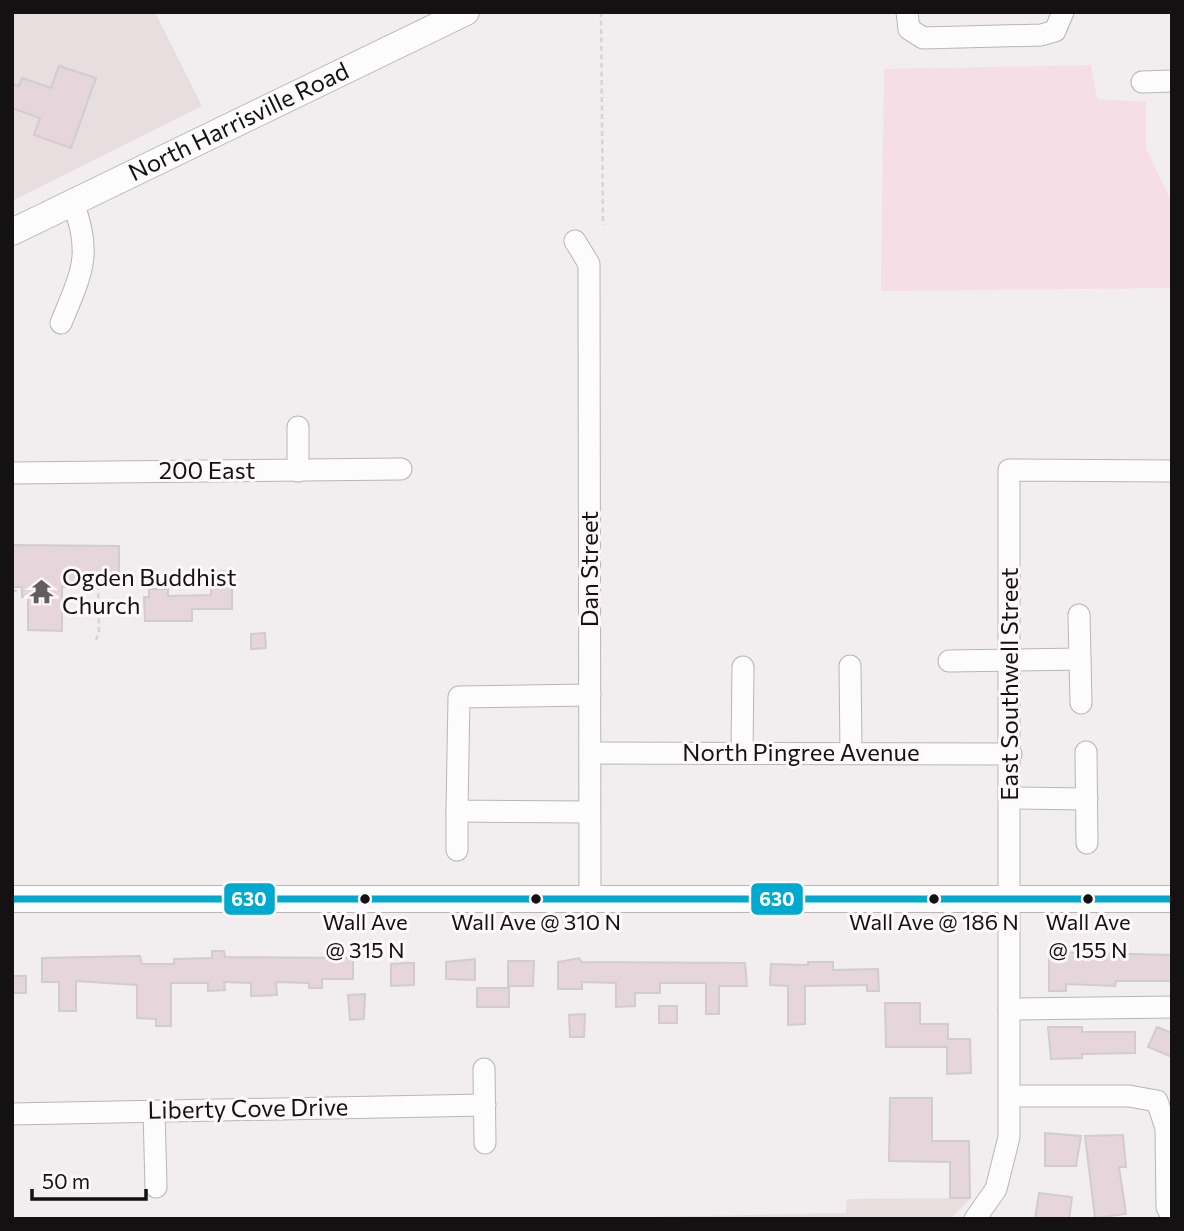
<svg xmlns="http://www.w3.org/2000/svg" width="1184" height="1231" viewBox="0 0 1184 1231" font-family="Commissioner,sans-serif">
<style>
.built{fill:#e8dddf}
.green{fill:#f5dee6}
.building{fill:#e6d5db;stroke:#d1cdce;stroke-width:2}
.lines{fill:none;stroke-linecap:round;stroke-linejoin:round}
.minor-casing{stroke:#bab5b7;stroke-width:23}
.major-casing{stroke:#bab5b7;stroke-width:28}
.path{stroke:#d7d4d5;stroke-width:2.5;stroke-dasharray:5 3.5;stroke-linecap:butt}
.minor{stroke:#fdfcfc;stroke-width:21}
.major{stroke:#fdfcfc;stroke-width:26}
.bus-1-casing{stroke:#fff8fa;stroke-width:12}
.bus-1{stroke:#00a9ce;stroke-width:7}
.bus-dot{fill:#141112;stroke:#fff8fa;stroke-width:2.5}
.labels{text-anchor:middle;stroke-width:6;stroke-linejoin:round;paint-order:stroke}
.bus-label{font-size:22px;fill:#141112;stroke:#fff8fa}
.street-label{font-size:24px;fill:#141112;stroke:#fff8fa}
.poi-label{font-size:24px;fill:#141112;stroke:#fff8fa;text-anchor:start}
.line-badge{stroke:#fff8fa;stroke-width:2.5}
.badge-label{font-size:19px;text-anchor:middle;font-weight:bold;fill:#fff}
</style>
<rect width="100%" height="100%" fill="#f2edee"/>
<g class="built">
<polygon points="12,12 155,12 202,106 12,201"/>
<polygon points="971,1198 950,1219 551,1219 846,1213 847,1199"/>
</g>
<polygon class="green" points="1091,65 1097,99 1146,102 1146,148 1172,203 1172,288 881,291 884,69"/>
<g class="building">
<polygon points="59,66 96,78 71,148 34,135 40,118 12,108 12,84 19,86 22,78 51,88"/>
<polygon points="12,545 119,546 119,584 62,587 62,631 28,630 28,597 22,597 22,587 12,587"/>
<polygon points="232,571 232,609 192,609 192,621 145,621 144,597 149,597 149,589 168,589 168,596 211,595 211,572"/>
<polygon points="265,633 266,648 251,649 251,634"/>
<polygon points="212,951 224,951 225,957 353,958 353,979 322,979 322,988 309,988 309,983 276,982 277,995 251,996 251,983 224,982 225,990 208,991 208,983 171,983 171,1026 156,1026 156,1019 137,1018 137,985 76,981 76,1011 59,1011 59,982 42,982 42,958 140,956 142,964 174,964 174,959 212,958"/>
<polygon points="1049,952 1172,955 1172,981 1116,981 1115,986 1066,984 1066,991 1049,991"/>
<polygon points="579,958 582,962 745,963 747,986 719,986 719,1014 706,1014 706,983 660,983 660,993 635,993 635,1006 616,1007 616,983 582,982 582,989 558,989 558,962"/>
<polygon points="475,959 475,980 446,979 446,962"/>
<polygon points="508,961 534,961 533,986 508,986"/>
<polygon points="808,962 833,962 833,970 878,969 879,991 867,991 867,985 805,986 805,1024 788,1025 788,986 770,985 771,964 808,965"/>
<polygon points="405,963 414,963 414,985 391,986 391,964"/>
<rect x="12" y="976" width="14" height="17"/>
<rect x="477" y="988" width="32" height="19"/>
<polygon points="365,994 364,1019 350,1020 348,995"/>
<polygon points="885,1003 920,1003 920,1024 948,1024 948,1039 970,1039 971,1073 947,1074 947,1047 886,1047"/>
<rect x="659" y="1006" width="18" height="17"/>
<polygon points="585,1014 584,1037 570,1037 569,1015"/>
<polygon points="1048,1027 1082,1027 1082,1032 1135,1032 1135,1053 1082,1054 1082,1058 1051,1059"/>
<polygon points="1157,1027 1172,1033 1172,1057 1148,1047"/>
<polygon points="890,1098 932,1098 932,1141 969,1141 970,1198 950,1198 950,1162 889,1161"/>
<polygon points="1045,1133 1081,1136 1076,1166 1045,1166"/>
<polygon points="1123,1135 1126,1167 1119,1167 1126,1214 1095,1218 1085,1136"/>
<polygon points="1039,1193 1072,1197 1069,1219 1035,1219"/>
</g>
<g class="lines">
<defs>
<g id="minor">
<polyline points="907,12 909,29 923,38 1041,35 1055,31 1063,12"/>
<polyline points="1142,82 1172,81"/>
<polyline points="575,241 589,264 590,901"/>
<path d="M61,323C81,274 93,255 73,203"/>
<polyline points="298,471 298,427"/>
<polyline points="12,473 401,469"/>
<polyline points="1079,615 1081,703"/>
<polyline points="949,661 1080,659"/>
<polyline points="850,666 851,752"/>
<polyline points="742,752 743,667"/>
<polyline points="1086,752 1087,843"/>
<polyline points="590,753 1011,754"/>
<polyline points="1010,798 1087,799"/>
<polyline points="589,812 457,811 459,697 590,695"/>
<polyline points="457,850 457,811"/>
<polyline points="1009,1009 1172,1007"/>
<polyline points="484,1069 485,1143"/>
<polyline points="1010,1096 1129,1096 1157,1101 1166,1128 1167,1207 1172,1217"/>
<polyline points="154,1111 156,1187"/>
<polyline points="12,1114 485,1105"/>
<polyline points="975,1219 996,1189 1009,1137 1009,470 1172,471"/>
</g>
<g id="major">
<path id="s1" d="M12,232L466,12"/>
<polyline points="12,899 1172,899"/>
</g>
</defs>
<use href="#minor" class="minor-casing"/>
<use href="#major" class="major-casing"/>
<g class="path">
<polyline points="601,12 603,225"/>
<polyline points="12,591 22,591"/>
<polyline points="96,640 99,632 98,585"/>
</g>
<use href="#minor" class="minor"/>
<use href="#major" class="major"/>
<defs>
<polyline id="bus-1" points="12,899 1172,899"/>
</defs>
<use href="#bus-1" class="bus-1-casing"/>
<use href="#bus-1" class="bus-1"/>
</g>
<defs>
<symbol id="temple-bare" viewBox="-9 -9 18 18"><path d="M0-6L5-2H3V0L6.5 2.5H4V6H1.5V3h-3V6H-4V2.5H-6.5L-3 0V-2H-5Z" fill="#625e5f" stroke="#fff8fa" stroke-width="2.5" paint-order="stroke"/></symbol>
</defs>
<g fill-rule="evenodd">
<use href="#temple-bare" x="24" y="574" width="35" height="35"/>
</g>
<g class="bus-dot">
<circle cx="365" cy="899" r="6"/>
<circle cx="536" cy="899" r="6"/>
<circle cx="934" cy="899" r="6"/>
<circle cx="1088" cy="899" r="6"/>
</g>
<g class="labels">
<g class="bus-label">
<text x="365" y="930">Wall Ave<tspan x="365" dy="28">@ 315 N</tspan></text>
<text x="536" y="930">Wall Ave @ 310 N</text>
<text x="934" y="930">Wall Ave @ 186 N</text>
<text x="1088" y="930">Wall Ave<tspan x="1088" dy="28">@ 155 N</tspan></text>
</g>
<g class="street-label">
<text dy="8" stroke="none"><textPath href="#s1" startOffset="252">North Harrisville Road</textPath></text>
<text x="207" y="479">200 East</text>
<text transform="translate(590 569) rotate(-90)" y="8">Dan Street</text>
<text transform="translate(1010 684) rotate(-90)" y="8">East Southwell Street</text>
<text x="801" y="761">North Pingree Avenue</text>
<text transform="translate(248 1109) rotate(-1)" y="8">Liberty Cove Drive</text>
</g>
<g class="poi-label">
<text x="62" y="586">Ogden Buddhist<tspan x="62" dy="28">Church</tspan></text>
</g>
</g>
<g class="line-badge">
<rect x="223" y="882" width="53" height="34" rx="7" fill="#00a9ce"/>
<rect x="750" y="882" width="54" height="34" rx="7" fill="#00a9ce"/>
</g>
<g class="badge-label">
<text x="249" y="906">630</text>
<text x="777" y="906">630</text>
</g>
<rect width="1184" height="1231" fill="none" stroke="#141112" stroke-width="28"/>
<path d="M32 1189v10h114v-10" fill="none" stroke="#141112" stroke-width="3.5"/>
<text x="42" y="1189" font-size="21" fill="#141112" stroke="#fff8fa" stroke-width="5" paint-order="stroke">50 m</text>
</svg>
